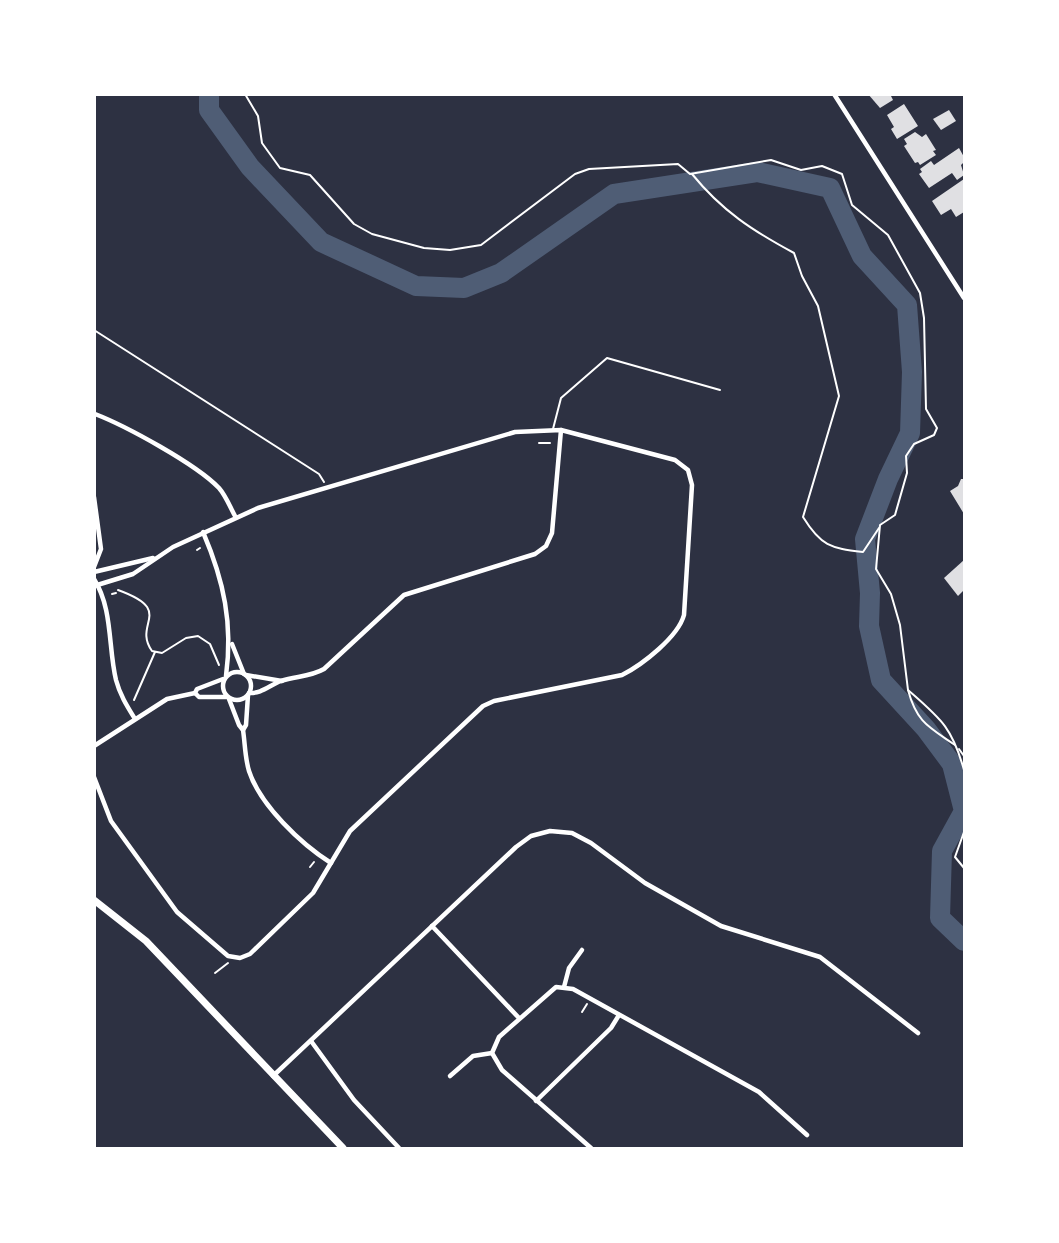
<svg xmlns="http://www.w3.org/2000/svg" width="1059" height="1243" viewBox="0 0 1059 1243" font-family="Mulish,sans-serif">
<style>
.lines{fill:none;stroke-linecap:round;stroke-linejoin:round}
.river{stroke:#4f5d75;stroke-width:20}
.building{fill:#e0e0e3}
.path{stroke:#fff;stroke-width:2}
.service{stroke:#fff;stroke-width:2}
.minor{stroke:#fff;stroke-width:4.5}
.secondary{stroke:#fff;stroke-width:7}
</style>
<rect width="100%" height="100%" fill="#2d3142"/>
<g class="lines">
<polyline class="river" points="209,94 209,110 250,167 321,242 416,286 464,288 501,273 614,194 757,172 830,188 862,256 907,305 912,372 910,433 888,479 865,539 870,593 869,626 881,680 926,729 952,764 964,811 942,851 940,918 964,941"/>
</g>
<g class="building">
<polygon points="868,94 890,94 893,100 880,108"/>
<polygon points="904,104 918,126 897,139 891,129 894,127 887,115"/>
<polygon points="949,110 956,121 941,130 933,119"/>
<polygon points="915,132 922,137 926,134 936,150 933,151 936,155 920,165 918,162 915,163 904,146 907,144 904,139"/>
<polygon points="959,148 964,157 964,162 961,165 964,175 957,180 952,173 929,188 919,174 922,172 920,169 931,161 934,165"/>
<polygon points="964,179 964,212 956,217 951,209 941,215 932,201"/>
<polygon points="961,479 964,479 964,514 950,491 958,486"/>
<polygon points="964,560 964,590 958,596 944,578"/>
</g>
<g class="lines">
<g class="path">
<path d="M245,94L258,116L262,143L280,168L310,175L354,224L372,234L424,248L450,250L481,245L575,174L589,169L678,164L690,174L771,160L801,170L822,166L842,174L852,205L888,235L920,293L924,318L926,409L937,428L934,435L914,444L906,456L907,473L895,515L880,525L876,569L891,594L900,625L908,690C941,719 952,727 964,770"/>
<path d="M692,174C722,211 753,231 794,253L802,276L818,306L839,396L803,517C821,546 830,548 863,552L879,528"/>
<polyline points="94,330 319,474 324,482"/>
<polyline points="539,443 550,443"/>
<polyline points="197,550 200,548"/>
<path d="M118,590C176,611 132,623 152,651L162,653L186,638L198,636L210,644L219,665"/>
<polyline points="112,594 116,593"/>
<path d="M908,690C917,723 929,727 955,745"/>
<polyline points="134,700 155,652"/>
<polyline points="959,749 964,756"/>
<polyline points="964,832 955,857 964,868"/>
<polyline points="310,867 314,862"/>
<polyline points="215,973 228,963"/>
<polyline points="582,1012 587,1004"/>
</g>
<polyline class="service" points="553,429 561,398 607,358 720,390"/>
<g class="minor">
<polyline points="834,94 964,298"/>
<path d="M95,414C126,426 196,464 219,488C226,496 230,507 235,516"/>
<polyline points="94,497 101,549 94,567"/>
<path d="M203,532C224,581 233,624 226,676"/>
<polyline points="94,572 153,558"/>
<path d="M94,579C113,609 108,647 116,680C120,695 127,706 135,719"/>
<path d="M94,586L133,574L173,547L258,508L515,432L561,430L675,460L688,470L692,485L684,615C678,637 642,665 622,675L494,701L483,706L350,831L313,893L250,954L240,958L228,956L177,912L111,821L94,777"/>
<polyline points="232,644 244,674"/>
<circle cx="237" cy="686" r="14"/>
<polyline points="246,675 282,681"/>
<polyline points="223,679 197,689 195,693 199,697 227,697"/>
<path d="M249,693C261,694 270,685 281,681C296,676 310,677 324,669L404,595L535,554L546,546L552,533L561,430"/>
<polyline points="229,699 239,725 243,730 246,725 248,695"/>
<path d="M243,730C245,743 245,758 249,771C260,805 301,844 331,863"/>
<polyline points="94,746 167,699 195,693"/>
<polyline points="432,926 519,1018"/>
<polyline points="564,987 569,968 582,950"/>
<polyline points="311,1041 354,1100 399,1148"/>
<polyline points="273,1076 516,847 531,836 550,831 572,833 591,843 645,883 721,926 820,957 918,1033"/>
<polyline points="450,1076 473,1056 492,1053"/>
<polyline points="536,1101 611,1028 619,1015"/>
<polyline points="591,1148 502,1070 492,1053 499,1037 556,987 573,989 759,1092 807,1135"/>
</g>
<polyline class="secondary" points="94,900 146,941 343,1148"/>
</g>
<rect width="1059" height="1243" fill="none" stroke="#ffffff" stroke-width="192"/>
</svg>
